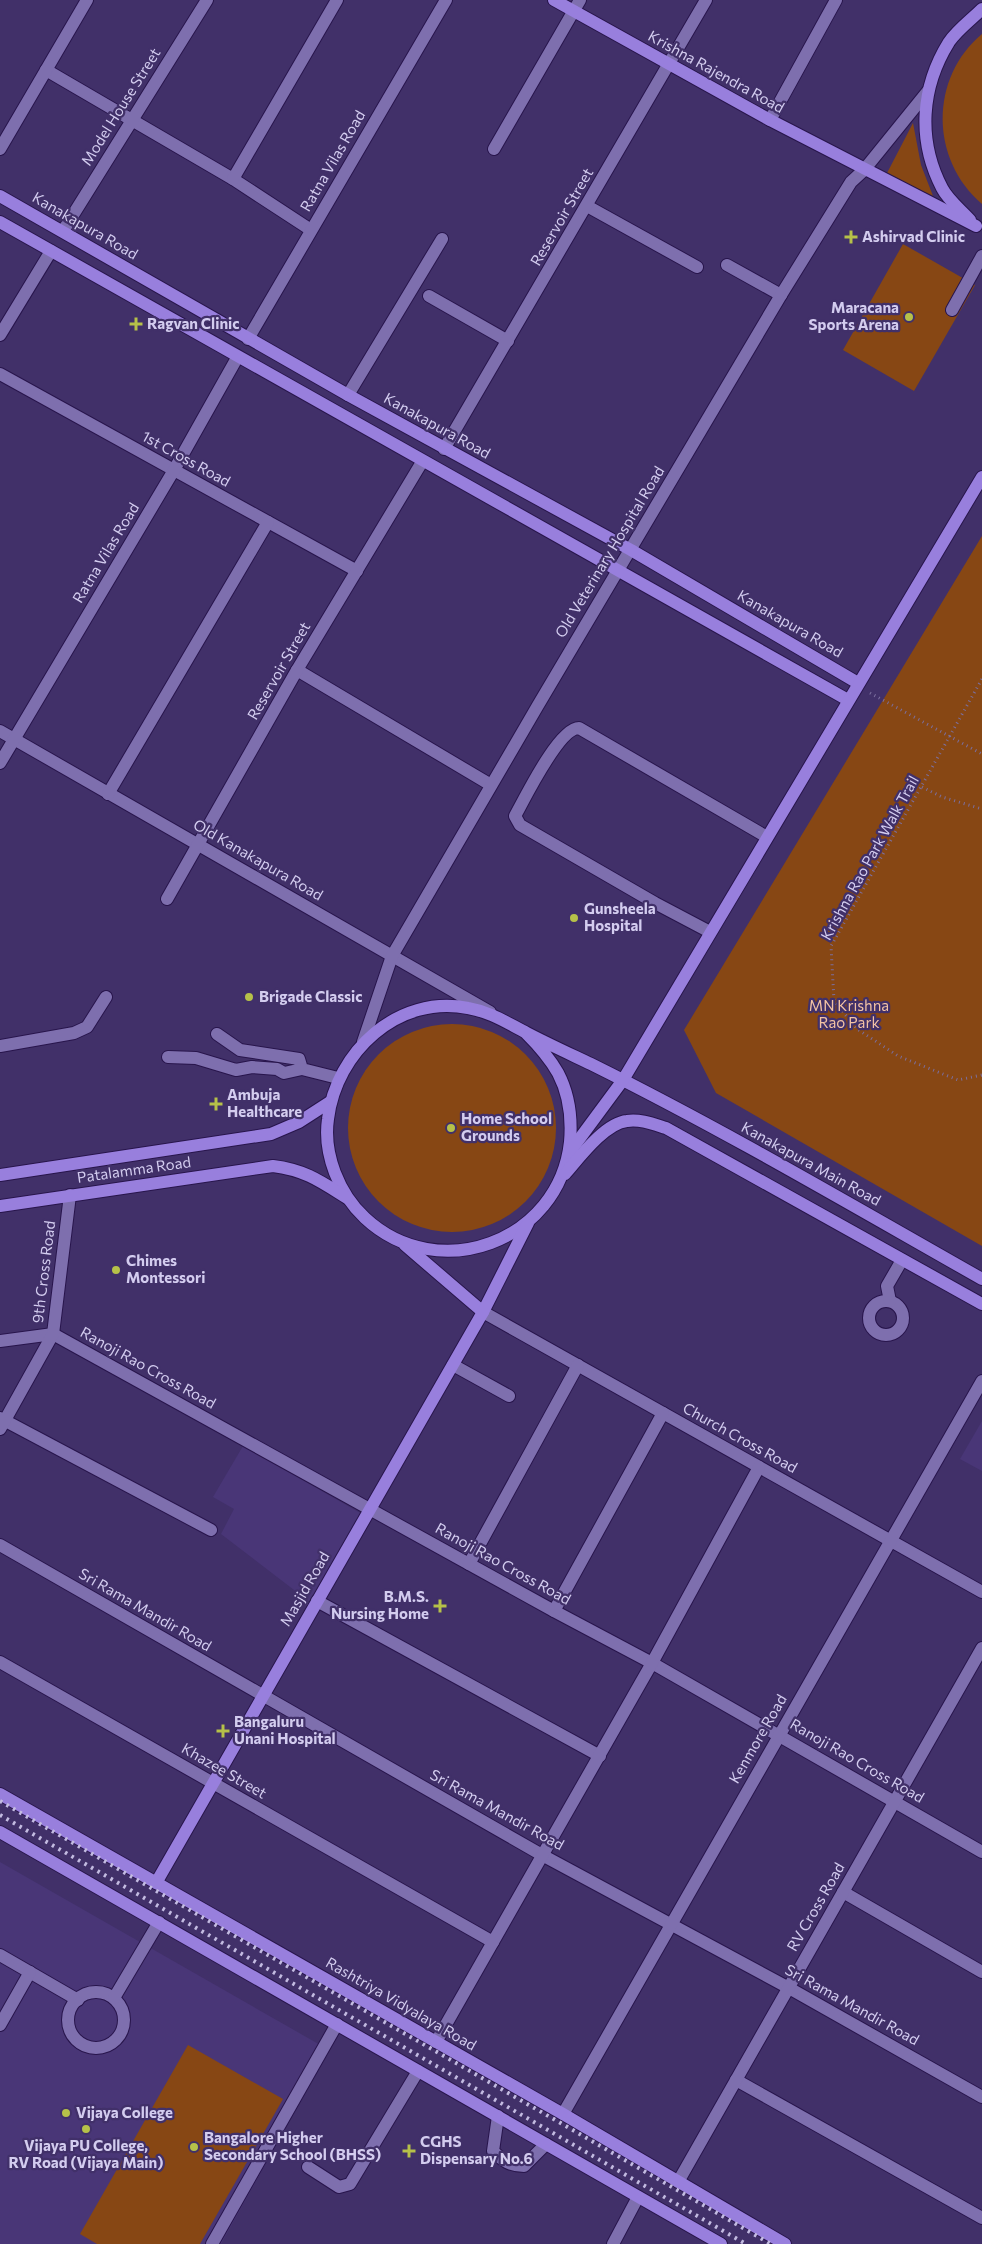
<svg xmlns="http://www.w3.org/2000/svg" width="982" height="2244" viewBox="0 0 982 2244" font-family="Commissioner,sans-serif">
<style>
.built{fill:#493677}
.green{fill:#874714}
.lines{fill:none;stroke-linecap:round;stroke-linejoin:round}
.minor-casing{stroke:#28154c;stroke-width:14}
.major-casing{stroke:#28154c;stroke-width:14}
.path{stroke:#7c6f9f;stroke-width:3;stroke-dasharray:1 4;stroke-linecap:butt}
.minor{stroke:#7e6fae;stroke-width:12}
.major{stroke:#987fdd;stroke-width:12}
.rail{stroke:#c3bbe1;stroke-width:4;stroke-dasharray:2.5 5;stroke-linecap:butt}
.poi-dot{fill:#b6c149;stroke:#413069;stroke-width:2}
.labels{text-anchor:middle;stroke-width:4.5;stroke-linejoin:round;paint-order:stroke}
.street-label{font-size:15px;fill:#d3ccef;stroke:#413069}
.poi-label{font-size:15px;font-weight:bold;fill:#d3ccef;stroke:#413069;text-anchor:start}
.park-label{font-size:15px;fill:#f3c3a4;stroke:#413069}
</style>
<rect width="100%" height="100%" fill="#413069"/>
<g class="built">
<polygon points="982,1421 982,1471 960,1459"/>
<polygon points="243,1446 362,1514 311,1603 221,1534 234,1509 213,1497"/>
<polygon points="0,1862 329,2050 221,2244 0,2244"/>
</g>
<g class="green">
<path d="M982,34V204C930,160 929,78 982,34Z"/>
<polygon points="913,123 921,165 933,196 886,175"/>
<polygon points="903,244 975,285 914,391 843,350"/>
<polygon points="982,536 982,1246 716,1093 684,1030"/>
<circle cx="452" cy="1128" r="104"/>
<polygon points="188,2045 283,2099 200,2244 97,2244 80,2234"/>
</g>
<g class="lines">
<defs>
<g id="minor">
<polyline points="46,70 233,179 311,230"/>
<polyline points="770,120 836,0"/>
<polyline points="0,149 87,0"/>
<polyline points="494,149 580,0"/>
<polyline points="233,179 337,0"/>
<polyline points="587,206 697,267"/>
<polyline points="63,231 207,0"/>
<polyline points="727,265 781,295"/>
<polyline points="429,296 508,341"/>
<polyline points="952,310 982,256"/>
<polyline points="0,335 51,251"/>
<polyline points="248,339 446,0"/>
<polyline points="0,374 357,571"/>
<polyline points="348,395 442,239"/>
<polyline points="444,449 706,0"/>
<polyline points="297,670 491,785"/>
<polyline points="0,731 490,1012"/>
<polyline points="0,763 174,470 237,358"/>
<polyline points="108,794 268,522"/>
<polyline points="167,899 297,670 422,462"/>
<path d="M710,932L655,903L520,825L515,816C525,798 559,728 579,728L767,837"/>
<polyline points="217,1034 240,1050 299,1059 302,1069 338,1078"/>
<polyline points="363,1042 392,956 537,707 781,295 851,182 864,170 928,91"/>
<polyline points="0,1046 74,1033 87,1027 106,997"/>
<polyline points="168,1057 196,1058 236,1070 252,1067 277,1069 284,1073 302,1069"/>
<circle cx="886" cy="1318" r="17"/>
<polyline points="890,1301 887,1286 902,1260"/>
<polyline points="483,1312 982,1592"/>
<polyline points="0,1341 53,1334 554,1611 652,1663 982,1852"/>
<polyline points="453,1365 509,1396"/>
<polyline points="0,1418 211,1530"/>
<polyline points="0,1429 53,1334 70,1195"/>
<polyline points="0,1545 542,1855 789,1988 982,2097"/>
<polyline points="469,1564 578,1365"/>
<polyline points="317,1601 600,1756"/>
<polyline points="554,1611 663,1413"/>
<polyline points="0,1662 493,1942"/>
<polyline points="843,1892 982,1972"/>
<polyline points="0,1955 78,2000"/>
<circle cx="96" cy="2020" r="28"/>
<polyline points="114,1998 159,1922"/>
<polyline points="0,2025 30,1972"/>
<polyline points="436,2042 652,1663 759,1467"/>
<polyline points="736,2080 982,2218"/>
<polyline points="563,2114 982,1381"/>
<path d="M498,2116L493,2151C503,2161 510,2166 524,2166L546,2144"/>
<polyline points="308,2167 339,2187 350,2184 418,2071"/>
<polyline points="678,2182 982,1648"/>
<polyline points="212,2244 337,2024"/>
<polyline points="613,2244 638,2197"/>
</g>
<g id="major">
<polyline points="554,0 770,120 976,226"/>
<polyline points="0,196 348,395 631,550 858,683"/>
<path d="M970,220C961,210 948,200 942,188C917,140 921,87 949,42C957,30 972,19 982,9"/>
<polyline points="0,222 848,700"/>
<path d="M526,1033C538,1045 549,1057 558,1073C569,1094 572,1119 570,1142C559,1242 438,1286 365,1218C339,1194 323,1154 328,1119C336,1052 398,994 468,1008C491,1012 507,1023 527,1033C548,1044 570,1054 591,1064C724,1130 853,1206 982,1279"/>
<polyline points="569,1153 623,1080 982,477"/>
<path d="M565,1174C579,1158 605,1123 627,1121C640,1119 653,1124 666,1128L982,1304"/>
<polyline points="0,1175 271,1134 299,1122 330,1102"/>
<path d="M0,1206L273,1166C305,1170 320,1181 347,1198"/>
<polyline points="405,1245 483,1312"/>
<polyline points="0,1794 563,2114 785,2244"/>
<polyline points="0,1832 721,2244"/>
<polyline points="156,1883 483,1312 528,1223"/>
</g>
</defs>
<use href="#minor" class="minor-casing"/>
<use href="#major" class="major-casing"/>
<g class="path">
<polyline points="982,679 831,946 834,1001 857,1029 898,1056 958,1080 982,1075"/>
<polyline points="870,693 982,754"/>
<polyline points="922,787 942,797 982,809"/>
</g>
<use href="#minor" class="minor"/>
<use href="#major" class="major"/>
<g class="rail">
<polyline points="0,1801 771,2244"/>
<polyline points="0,1815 746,2244"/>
</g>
</g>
<g class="poi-dot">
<path d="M848.5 229.5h5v5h5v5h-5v5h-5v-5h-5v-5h5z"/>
<circle cx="909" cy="317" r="5"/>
<path d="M133.5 316.5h5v5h5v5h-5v5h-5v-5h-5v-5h5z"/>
<circle cx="574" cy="918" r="5"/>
<circle cx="249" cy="997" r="5"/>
<path d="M213.5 1096.5h5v5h5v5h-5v5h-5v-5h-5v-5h5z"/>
<circle cx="451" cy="1128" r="5"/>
<circle cx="116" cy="1270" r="5"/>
<path d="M437.5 1598.5h5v5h5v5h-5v5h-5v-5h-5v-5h5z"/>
<path d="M220.5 1723.5h5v5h5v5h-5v5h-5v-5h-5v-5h5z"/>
<circle cx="66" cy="2113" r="5"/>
<circle cx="86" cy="2129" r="5"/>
<circle cx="194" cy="2147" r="5"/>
<path d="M406.5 2143.5h5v5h5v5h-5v5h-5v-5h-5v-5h5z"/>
</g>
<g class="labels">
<g class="street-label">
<text transform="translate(716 72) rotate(29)" y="5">Krishna Rajendra Road</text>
<text transform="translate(121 107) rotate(-58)" y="5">Model House Street</text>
<text transform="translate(333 161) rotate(-60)" y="5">Ratna Vilas Road</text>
<text transform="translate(562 217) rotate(-60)" y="5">Reservoir Street</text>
<text transform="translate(85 226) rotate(30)" y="5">Kanakapura Road</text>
<text transform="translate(437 426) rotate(29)" y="5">Kanakapura Road</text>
<text transform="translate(186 459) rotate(29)" y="5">1st Cross Road</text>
<text transform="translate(610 552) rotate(-59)" y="5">Old Veterinary Hospital Road</text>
<text transform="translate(106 553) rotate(-59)" y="5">Ratna Vilas Road</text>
<text transform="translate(790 624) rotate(30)" y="5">Kanakapura Road</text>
<text transform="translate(279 671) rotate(-60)" y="5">Reservoir Street</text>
<text transform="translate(870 858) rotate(-61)" y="5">Krishna Rao Park Walk Trail</text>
<text transform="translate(258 860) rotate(30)" y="5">Old Kanakapura Road</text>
<text transform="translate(811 1164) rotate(29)" y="5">Kanakapura Main Road</text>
<text transform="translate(134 1170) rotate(-8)" y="5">Patalamma Road</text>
<text transform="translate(44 1272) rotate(-83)" y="5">9th Cross Road</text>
<text transform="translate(148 1368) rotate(29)" y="5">Ranoji Rao Cross Road</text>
<text transform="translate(740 1438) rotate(29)" y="5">Church Cross Road</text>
<text transform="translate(503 1564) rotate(29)" y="5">Ranoji Rao Cross Road</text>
<text transform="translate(305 1589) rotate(-60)" y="5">Masjid Road</text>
<text transform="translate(145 1610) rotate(30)" y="5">Sri Rama Mandir Road</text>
<text transform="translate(758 1739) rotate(-60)" y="5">Kenmore Road</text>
<text transform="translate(857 1761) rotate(30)" y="5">Ranoji Rao Cross Road</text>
<text transform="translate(224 1771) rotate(30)" y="5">Khazee Street</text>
<text transform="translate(497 1810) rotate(29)" y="5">Sri Rama Mandir Road</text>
<text transform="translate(816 1907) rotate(-60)" y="5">RV Cross Road</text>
<text transform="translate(401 2004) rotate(30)" y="5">Rashtriya Vidyalaya Road</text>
<text transform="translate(852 2005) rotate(29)" y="5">Sri Rama Mandir Road</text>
</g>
<g class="poi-label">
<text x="862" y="242">Ashirvad Clinic</text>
<text x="899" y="313" text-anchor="end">Maracana<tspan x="899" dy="17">Sports Arena</tspan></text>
<text x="147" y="329">Ragvan Clinic</text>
<text x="584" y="914">Gunsheela<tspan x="584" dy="17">Hospital</tspan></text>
<text x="259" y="1002">Brigade Classic</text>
<text x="227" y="1100">Ambuja<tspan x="227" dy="17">Healthcare</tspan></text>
<text x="461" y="1124">Home School<tspan x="461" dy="17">Grounds</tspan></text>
<text x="126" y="1266">Chimes<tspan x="126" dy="17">Montessori</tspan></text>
<text x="429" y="1602" text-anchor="end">B.M.S.<tspan x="429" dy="17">Nursing Home</tspan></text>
<text x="234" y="1727">Bangaluru<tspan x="234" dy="17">Unani Hospital</tspan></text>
<text x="76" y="2118">Vijaya College</text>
<text x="204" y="2143">Bangalore Higher<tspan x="204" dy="17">Secondary School (BHSS)</tspan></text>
<text x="420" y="2147">CGHS<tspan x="420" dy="17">Dispensary No.6</tspan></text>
<text x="86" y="2151" text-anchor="middle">Vijaya PU College,<tspan x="86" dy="17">RV Road (Vijaya Main)</tspan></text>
</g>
<g class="park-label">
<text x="849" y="1011">MN Krishna<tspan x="849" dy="17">Rao Park</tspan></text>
</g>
</g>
</svg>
